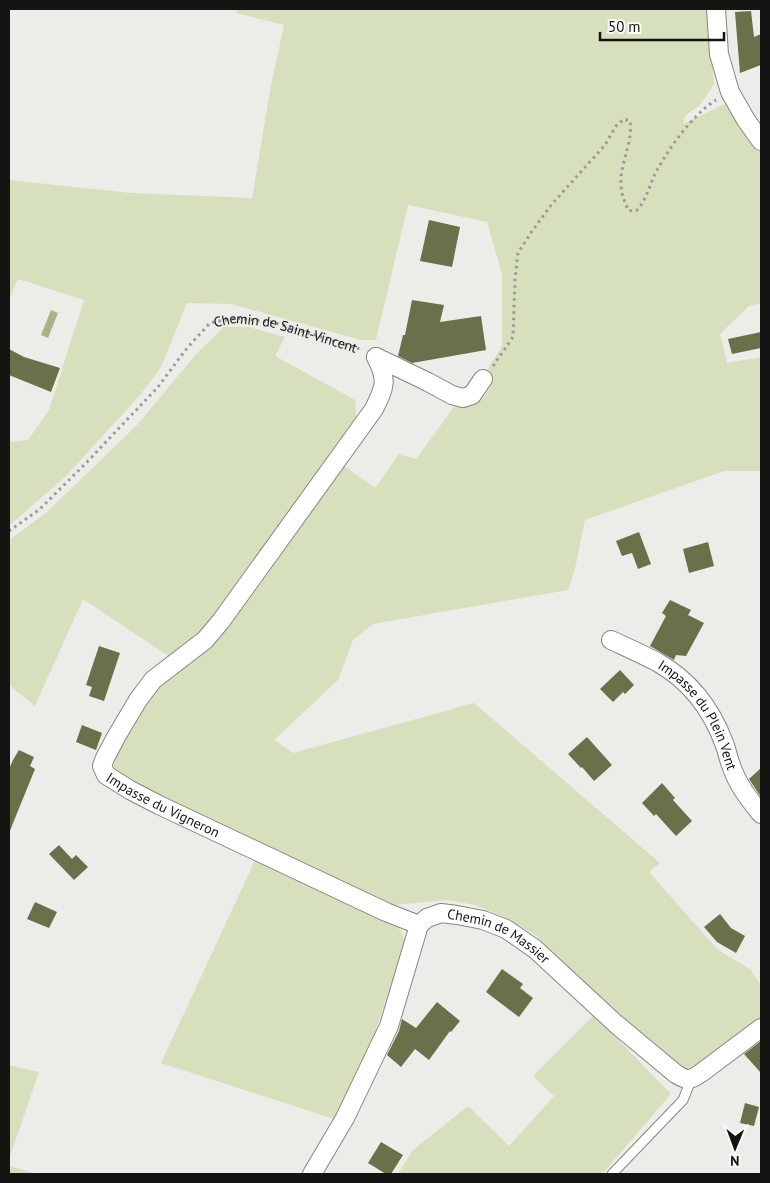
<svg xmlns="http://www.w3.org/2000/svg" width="770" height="1183" viewBox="0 0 770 1183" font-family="'PT Sans',sans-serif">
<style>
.green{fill:#d7e0bc}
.water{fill:#a9b388}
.building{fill:#687149}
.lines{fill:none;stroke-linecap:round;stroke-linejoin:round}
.service-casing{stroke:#858682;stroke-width:11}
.minor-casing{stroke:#858682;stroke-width:20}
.path{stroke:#999a97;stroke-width:3;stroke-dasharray:2.5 4;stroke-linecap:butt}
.service{stroke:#fff;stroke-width:9}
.minor{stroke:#fff;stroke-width:18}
.labels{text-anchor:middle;stroke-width:5;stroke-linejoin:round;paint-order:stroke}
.street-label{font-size:14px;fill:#141513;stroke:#f9fbf6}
</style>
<rect width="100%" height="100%" fill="#ecede9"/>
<g class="green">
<path d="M237,9H708L714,84L700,105L686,115L683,124L729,102L761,151V303L749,306L720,334L727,363L761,357V471H724L585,520L575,569L568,590L373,624L353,640L338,680L274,740L293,753L474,703L660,863L649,872L718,950L750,969L761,985V1018L706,1063L694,1069H684L672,1067L534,934L500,915L475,905L448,900L392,905L152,795L113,772L115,758L152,689L281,548L344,466L375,488L399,454L416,459L454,407C476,406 480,405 492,386L486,372L502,346V274L487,222L408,205L376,340H361L231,304L187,303L165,358L159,370L140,395L66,476L9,526V442L28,440L49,410L84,300L18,279L9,300V180L131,193L252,198L270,90L284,25L236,13Z"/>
<polygon points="224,327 249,327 285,337 275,356 355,400 357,421 203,632 170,657 83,599 35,706 9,685 9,540 46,513 137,425 197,353"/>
<polygon points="257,856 382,919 401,930 405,943 363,1068 334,1119 161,1063"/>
<polygon points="594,1015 671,1094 602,1174 398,1174 413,1150 468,1106 509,1146 554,1096 533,1076"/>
<polygon points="9,1065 39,1072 9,1159"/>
<polygon points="9,1166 38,1174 9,1174"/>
</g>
<polygon class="water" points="51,310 58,313 48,338 41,335"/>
<g class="building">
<polygon points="751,11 754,37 761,34 761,65 740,73 735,12"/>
<polygon points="429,220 460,227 452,267 420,261"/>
<polygon points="412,300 444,305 440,322 481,316 486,350 412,363 398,356 403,335 405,335"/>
<polygon points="761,332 761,348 732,354 728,339"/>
<polygon points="9,349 24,357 60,368 51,392 9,375"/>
<polygon points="639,532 651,564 638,569 632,553 622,556 616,541"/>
<polygon points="708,542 714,566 689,573 683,549"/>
<polygon points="670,600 691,610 688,615 704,623 686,656 676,655 674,660 650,646 666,616 662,613"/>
<polygon points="99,646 120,653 104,701 89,696 92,687 86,685"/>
<polygon points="620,670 634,685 625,694 623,692 613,702 600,689"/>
<polygon points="82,725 102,733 96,750 76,742"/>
<polygon points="587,737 612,765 594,781 582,767 581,768 568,754"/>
<polygon points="19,750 34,757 30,766 35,769 9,833 9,769 13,760"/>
<polygon points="761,768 761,797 749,779"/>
<polygon points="662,783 675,798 673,800 692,821 676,836 656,814 654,816 642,803"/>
<polygon points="59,845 72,859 76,855 88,867 74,880 49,854"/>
<polygon points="35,902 57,912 49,928 27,919"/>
<polygon points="720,914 731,928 745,936 736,953 717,942 704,927"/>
<polygon points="502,969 523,984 520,988 533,998 519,1017 486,992"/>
<polygon points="437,1002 460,1021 451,1032 450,1031 429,1060 415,1049 401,1067 387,1055 399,1031 402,1019 416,1028"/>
<polygon points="761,1041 761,1073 744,1054"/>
<polygon points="745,1103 759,1107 754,1126 740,1123"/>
<polygon points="381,1142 403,1155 391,1174 386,1174 368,1163"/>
</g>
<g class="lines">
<defs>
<polyline id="service" points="612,1174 683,1100 691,1080"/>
<g id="minor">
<polyline points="716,9 719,54 730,92 746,120 761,141"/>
<path id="s2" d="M376,357C388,380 385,387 374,409L221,621L205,640L153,680L138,700L116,737L105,758L102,766L106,775L130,790L159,805L386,912L419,925"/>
<polyline points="376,357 428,382 452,395 463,398 472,395 483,379"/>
<path id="s3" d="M611,640C626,647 642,654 657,662C689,680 711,708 724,743C727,750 728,758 731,765C737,784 749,799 761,814"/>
<path id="s4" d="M312,1174L345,1118L389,1026L419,925L427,918L441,913L457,915L483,920L506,929L535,949L616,1024L676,1074C688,1081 689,1081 701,1073L761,1028"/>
</g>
</defs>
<use href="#service" class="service-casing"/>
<use href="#minor" class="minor-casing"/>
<g class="path">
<path d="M493,366L513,337L515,279L518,253L532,231L552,204L605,145L616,126L624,119L630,121C633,141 622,159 621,179C620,190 624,200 628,210L632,211L637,210C647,200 649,185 656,172C669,148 693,114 716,100"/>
<path id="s1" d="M9,531L40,509L87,462L158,387L187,348L210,323L235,318L272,322L328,339L363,350"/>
</g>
<use href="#service" class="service"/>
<use href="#minor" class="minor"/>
</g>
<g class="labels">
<g class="street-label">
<text dy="5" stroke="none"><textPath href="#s1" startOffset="368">Chemin de Saint-Vincent</textPath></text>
<text dy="5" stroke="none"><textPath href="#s3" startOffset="120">Impasse du Plein Vent</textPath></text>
<text dy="5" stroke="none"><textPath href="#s2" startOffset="582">Impasse du Vigneron</textPath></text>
<text dy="5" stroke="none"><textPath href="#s4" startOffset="361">Chemin de Massier</textPath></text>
</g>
</g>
<rect width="770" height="1183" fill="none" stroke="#141513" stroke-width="20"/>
<g transform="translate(735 1148) rotate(181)" stroke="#f9fbf6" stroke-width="4" paint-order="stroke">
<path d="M0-4L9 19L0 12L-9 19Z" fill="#141513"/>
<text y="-8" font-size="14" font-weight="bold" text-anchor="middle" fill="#141513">N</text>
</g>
<path d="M600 32v8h124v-8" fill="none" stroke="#141513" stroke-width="2.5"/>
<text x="608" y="32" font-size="15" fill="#141513" stroke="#f9fbf6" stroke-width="4" paint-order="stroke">50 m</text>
</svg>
